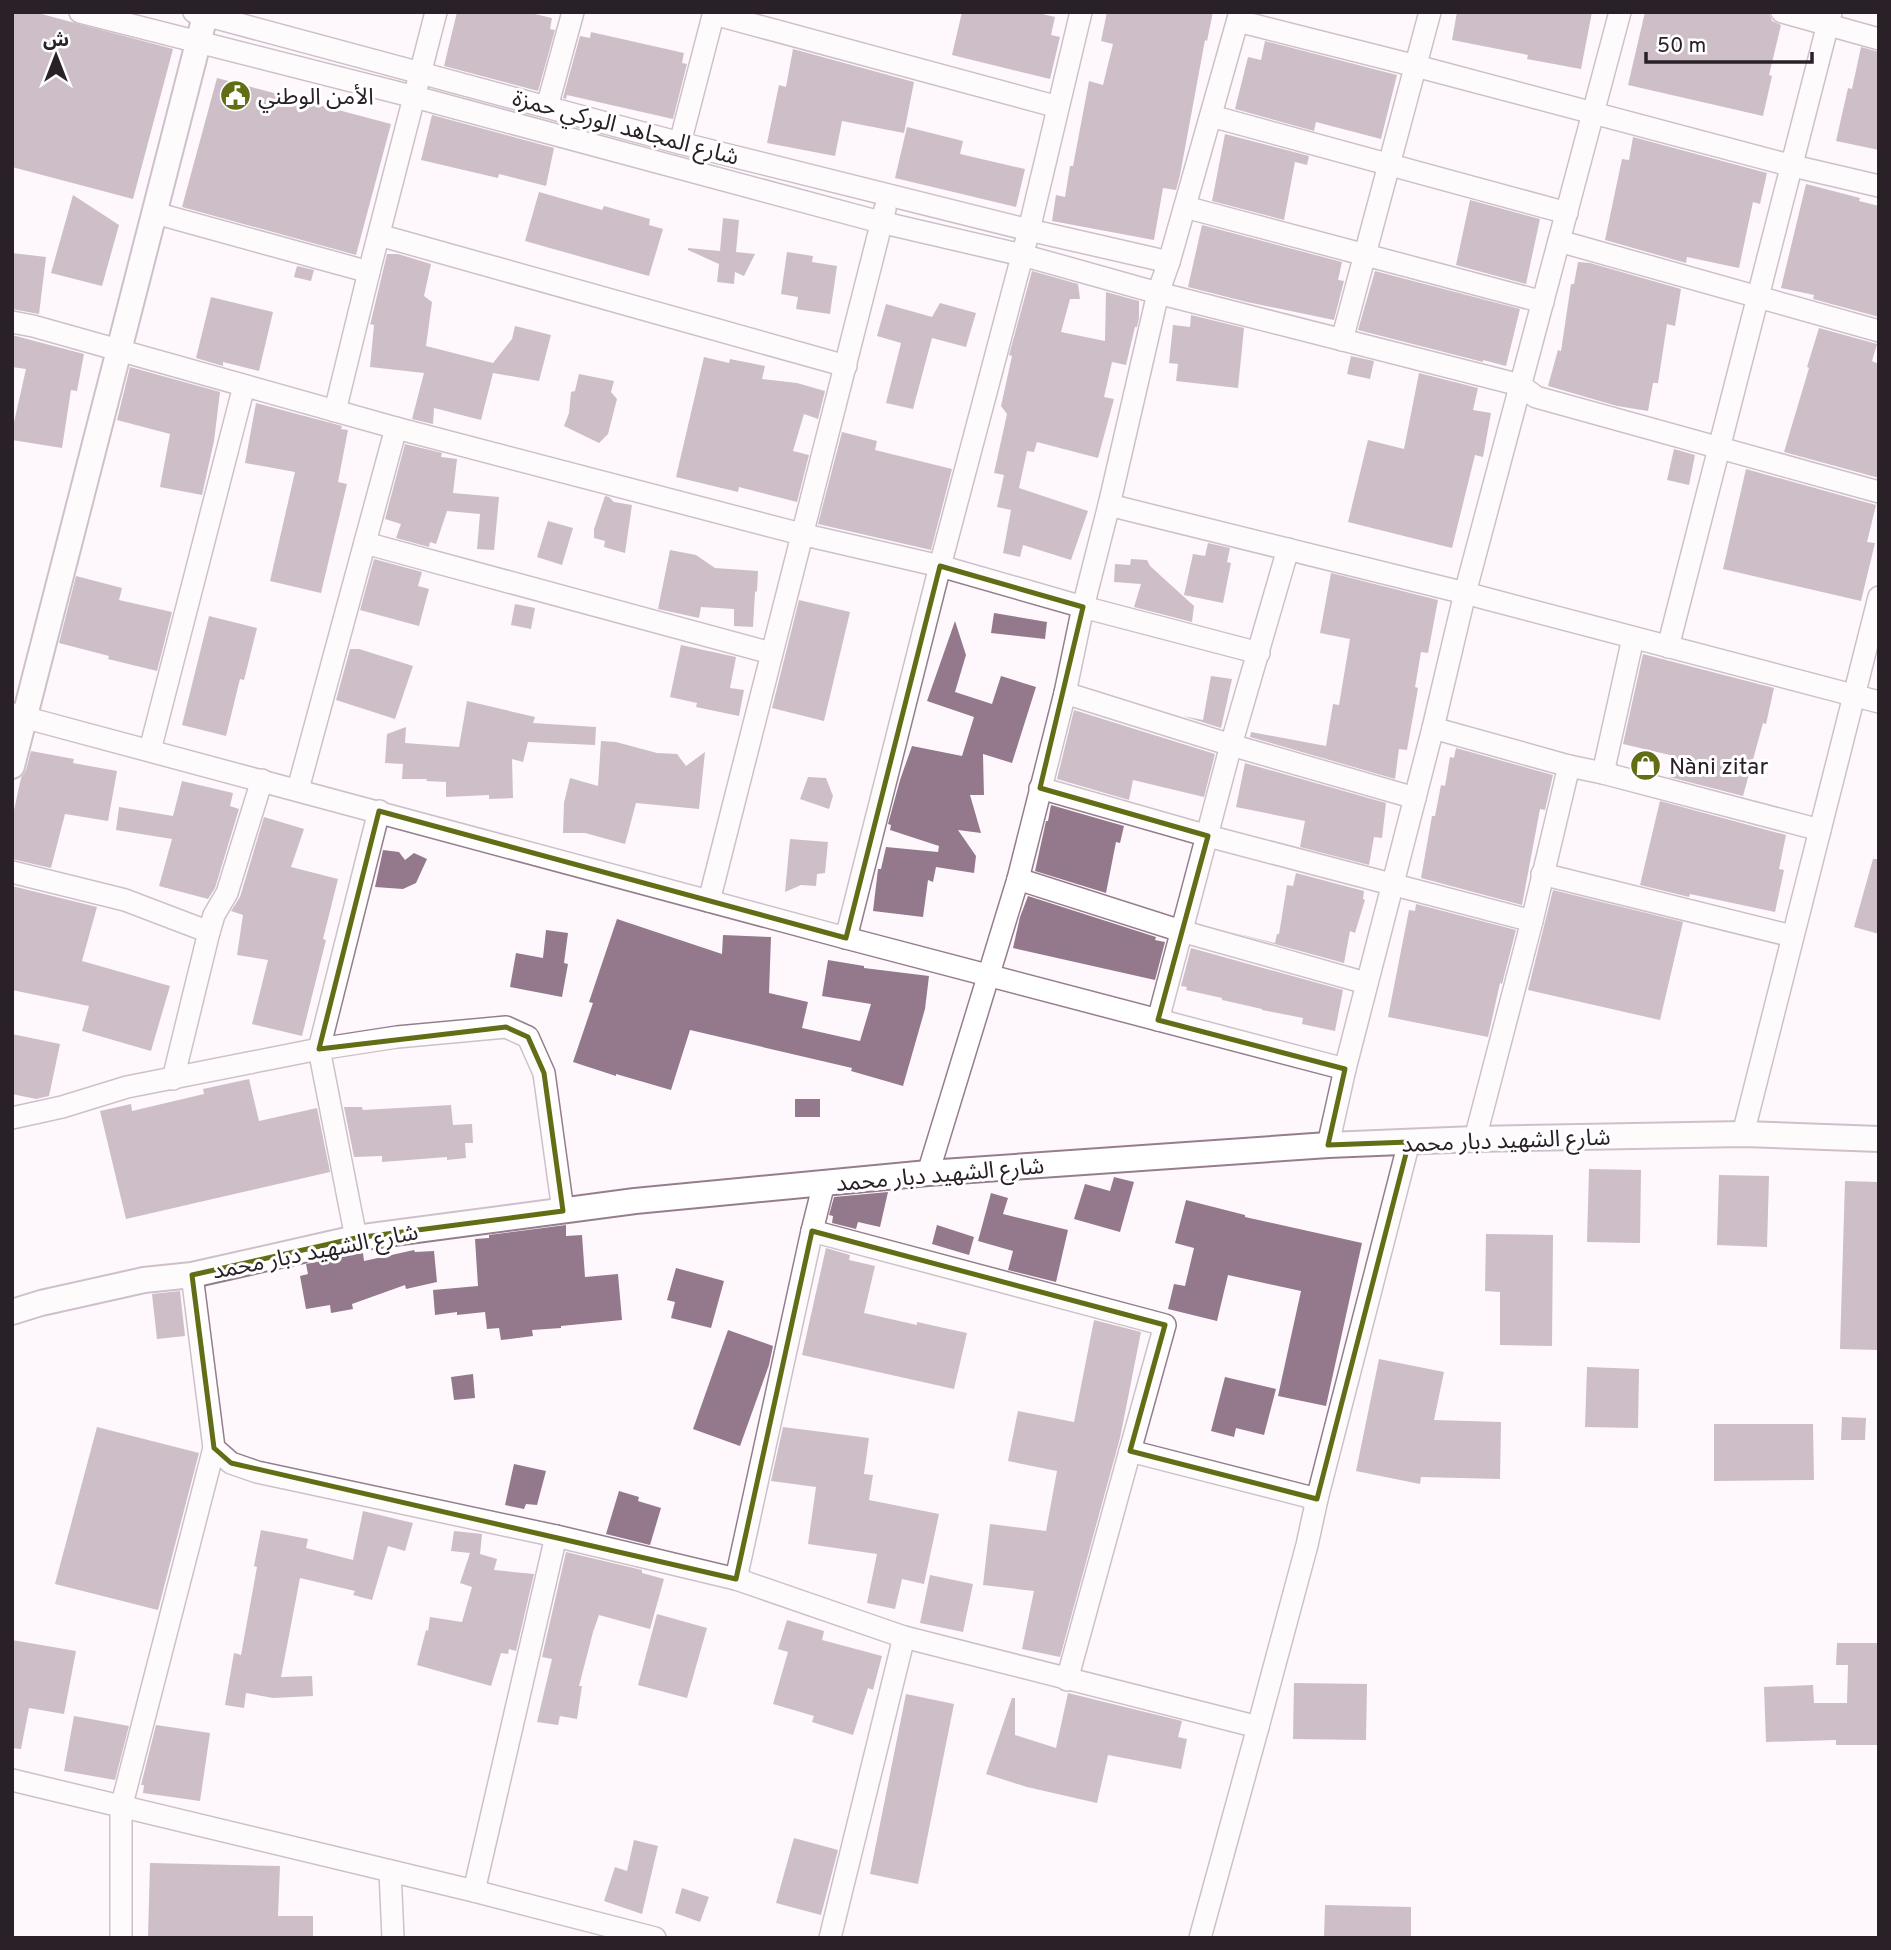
<svg xmlns="http://www.w3.org/2000/svg" width="1891" height="1950" viewBox="0 0 1891 1950" font-family="Overpass,'Noto Sans Arabic',sans-serif">
<style>
.building{fill:#93798b}
.lines{fill:none;stroke-linecap:round;stroke-linejoin:round}
.minor-casing{stroke:#967d8e;stroke-width:24}
.tertiary-casing{stroke:#967d8e;stroke-width:28}
.minor{stroke:#fff;stroke-width:21}
.tertiary{stroke:#fff;stroke-width:24}
.marked{fill:none;stroke:#626d16;stroke-width:5;stroke-linejoin:round}
.labels{text-anchor:middle;stroke-width:6;stroke-linejoin:round;paint-order:stroke}
.poi-label{font-size:23px;fill:#2a2027;stroke:#fff;text-anchor:start}
.street-label{font-size:23px;fill:#2a2027;stroke:#fff}
</style>
<rect width="100%" height="100%" fill="#fef8fc"/>
<g class="building">
<polygon points="12,12 34,12 173,49 133,199 12,167"/>
<polygon points="457,12 526,12 552,18 550,29 555,30 538,91 444,66"/>
<polygon points="962,12 1034,12 1055,17 1051,35 1060,37 1050,79 952,55"/>
<polygon points="1107,12 1213,12 1207,41 1205,40 1180,175 1176,190 1163,188 1154,240 1052,221 1056,195 1065,197 1070,166 1073,166 1089,81 1103,85 1113,44 1101,41"/>
<polygon points="1457,12 1592,12 1581,69 1527,59 1528,55 1452,40"/>
<polygon points="1645,12 1769,12 1772,21 1781,25 1769,75 1772,76 1763,116 1628,85"/>
<polygon points="591,32 684,53 682,63 687,64 673,119 567,95 566,99 563,98 580,36 590,38"/>
<polygon points="1265,41 1397,75 1381,139 1316,122 1314,131 1235,109 1248,57 1261,60"/>
<polygon points="1861,47 1879,52 1879,150 1836,141 1848,88 1852,89"/>
<polygon points="793,49 914,82 904,133 842,121 835,156 767,143 779,85 786,87"/>
<polygon points="217,78 391,124 356,255 182,207"/>
<polygon points="432,115 554,148 546,186 499,174 498,178 421,160"/>
<polygon points="907,127 963,141 960,154 1025,169 1016,207 895,178"/>
<polygon points="1225,134 1309,156 1307,165 1295,162 1284,220 1212,201"/>
<polygon points="1633,137 1767,173 1760,204 1753,202 1739,268 1687,257 1686,263 1605,240 1622,159 1629,160"/>
<polygon points="1806,184 1860,198 1859,201 1879,206 1879,317 1813,299 1814,295 1781,288"/>
<polygon points="539,192 602,210 604,206 650,219 649,225 663,229 649,276 525,241"/>
<polygon points="73,195 119,225 102,286 51,273"/>
<polygon points="1470,200 1540,219 1526,284 1456,265"/>
<polygon points="723,218 739,220 736,252 755,254 744,276 735,272 734,284 717,282 719,264 688,250 688,248 720,251"/>
<polygon points="1202,225 1342,262 1338,280 1344,281 1334,320 1247,302 1188,287"/>
<polygon points="787,252 813,256 812,262 837,266 830,314 796,309 798,297 781,294"/>
<polygon points="12,253 46,257 39,314 12,309"/>
<polygon points="387,254 398,254 431,264 424,296 432,302 426,346 493,363 512,339 515,326 551,335 539,381 493,373 481,420 434,408 433,424 412,419 424,373 370,367 374,325 370,324 371,321"/>
<polygon points="1578,262 1590,263 1681,289 1675,326 1667,324 1658,383 1653,383 1648,411 1617,406 1548,386 1558,350 1561,351 1571,284 1574,284"/>
<polygon points="297,266 314,270 311,281 294,277"/>
<polygon points="1032,271 1078,284 1080,299 1070,299 1061,332 1105,341 1106,292 1139,301 1139,318 1137,327 1135,327 1126,365 1112,362 1104,397 1114,399 1098,458 1037,442 1034,452 1027,451 1019,488 1088,511 1071,560 1023,545 1020,557 1003,553 1011,510 997,507 1004,475 994,473 1007,414 1001,406 1012,356 1009,355"/>
<polygon points="1375,271 1520,309 1506,366 1483,360 1483,362 1358,330"/>
<polygon points="211,297 273,312 259,371 223,362 223,366 196,358"/>
<polygon points="940,303 976,313 966,347 932,338 913,409 886,403 901,343 877,336 886,304 932,317"/>
<polygon points="1191,315 1244,328 1238,388 1176,381 1178,364 1169,363 1173,325 1190,327"/>
<polygon points="1819,328 1877,344 1872,361 1879,364 1879,478 1784,452 1809,368 1807,367"/>
<polygon points="12,335 84,354 77,391 71,390 62,448 12,440 12,431 26,369 12,367"/>
<polygon points="1351,356 1374,361 1370,379 1347,374"/>
<polygon points="704,357 729,363 730,359 765,366 762,379 797,383 825,391 818,419 804,414 793,451 809,455 797,502 739,487 738,492 676,477"/>
<polygon points="130,367 220,392 214,441 202,495 160,487 170,434 117,420"/>
<polygon points="1419,373 1478,388 1473,410 1491,413 1483,457 1475,455 1452,548 1348,522 1368,440 1404,449"/>
<polygon points="579,374 614,381 611,392 617,399 608,434 599,443 564,426 569,413 571,392 575,391"/>
<polygon points="256,403 342,426 341,429 348,430 338,482 347,484 321,593 270,581 295,472 245,463"/>
<polygon points="842,432 877,441 875,450 952,469 931,550 818,524"/>
<polygon points="405,444 442,453 441,457 457,459 453,493 499,497 494,550 477,549 480,514 447,511 436,544 430,542 429,547 396,538 401,524 385,519"/>
<polygon points="1674,449 1695,455 1689,485 1667,480"/>
<polygon points="1746,469 1876,505 1867,542 1875,543 1861,601 1723,569"/>
<polygon points="605,496 609,497 614,502 632,505 625,553 604,547 605,541 594,538 594,529"/>
<polygon points="548,521 573,528 562,565 537,557"/>
<polygon points="1208,543 1230,548 1227,562 1231,563 1223,603 1184,595 1193,554 1205,556"/>
<polygon points="670,550 696,555 715,568 758,571 757,591 755,592 753,627 734,626 734,609 701,607 699,618 658,609"/>
<polygon points="374,559 422,572 418,586 429,589 419,626 360,610"/>
<polygon points="1131,559 1147,560 1150,566 1194,606 1192,622 1134,607 1141,584 1114,582 1115,564 1130,565"/>
<polygon points="1331,573 1438,600 1428,653 1421,652 1415,687 1418,688 1407,750 1399,749 1395,779 1250,737 1251,732 1326,746 1333,704 1339,705 1350,639 1320,633"/>
<polygon points="76,576 122,588 119,600 172,612 157,671 108,659 109,656 59,643"/>
<polygon points="799,600 850,612 824,721 772,708"/>
<polygon points="515,604 535,608 531,629 511,625"/>
<polygon points="994,613 1047,622 1045,639 991,633"/>
<polygon points="209,616 257,628 244,680 240,679 226,736 182,725"/>
<polygon points="955,621 966,655 955,692 992,704 1001,676 1036,687 1012,763 983,754 984,795 970,795 981,833 958,830 976,856 974,873 936,867 933,882 928,880 923,917 873,911 878,869 881,869 886,847 938,852 939,846 890,830 891,825 888,824 900,780 912,746 962,756 974,717 927,701"/>
<polygon points="681,645 736,657 730,688 744,690 739,716 696,707 697,703 670,697"/>
<polygon points="350,649 359,649 413,666 395,719 336,700"/>
<polygon points="1643,654 1774,688 1766,724 1763,723 1743,796 1669,777 1674,756 1623,744"/>
<polygon points="1211,676 1232,679 1221,728 1183,716 1203,720"/>
<polygon points="467,701 535,717 533,723 596,727 595,745 528,742 523,762 512,759 513,798 489,799 489,795 446,797 446,782 426,781 427,779 402,779 403,764 385,763 387,734 406,727 405,743 459,747"/>
<polygon points="1074,710 1215,754 1204,797 1133,780 1129,800 1057,779"/>
<polygon points="601,741 616,742 657,753 677,754 686,766 705,752 699,809 636,803 625,844 585,833 563,833 564,803 570,778 598,786"/>
<polygon points="1456,748 1553,775 1545,810 1540,809 1522,905 1421,878 1432,816 1435,816 1441,785 1445,786 1450,757 1454,758"/>
<polygon points="31,751 74,759 73,763 117,771 108,821 65,814 51,868 12,859 12,819 21,778 26,770"/>
<polygon points="1245,763 1386,803 1382,838 1374,837 1369,865 1300,847 1305,821 1236,807"/>
<polygon points="808,777 826,778 833,796 829,809 800,799"/>
<polygon points="182,781 233,793 230,806 239,809 215,888 208,899 159,886 172,839 116,830 119,807 173,816"/>
<polygon points="1660,801 1786,835 1779,869 1784,870 1775,912 1690,894 1689,897 1640,885"/>
<polygon points="1051,805 1124,826 1120,843 1116,842 1106,893 1035,871 1046,821 1048,821"/>
<polygon points="264,817 304,829 291,867 338,879 323,939 326,940 302,1036 252,1024 268,960 237,955 243,915 231,911 240,897"/>
<polygon points="790,839 828,842 825,873 817,874 816,886 801,885 785,892"/>
<polygon points="383,850 399,852 405,860 414,853 427,859 416,883 403,889 375,887"/>
<polygon points="1873,859 1879,859 1879,934 1854,927"/>
<polygon points="1296,873 1364,891 1363,899 1365,900 1355,933 1350,931 1344,963 1231,932 1275,943 1277,934 1279,934 1287,885 1293,886"/>
<polygon points="12,886 97,907 82,961 170,986 151,1051 82,1031 89,1006 12,990"/>
<polygon points="1553,890 1683,922 1660,1020 1528,990"/>
<polygon points="1028,896 1156,937 1155,940 1165,942 1155,980 1013,948 1020,917"/>
<polygon points="1416,904 1516,930 1502,984 1500,983 1488,1037 1388,1017 1409,910 1415,911"/>
<polygon points="617,919 722,954 723,935 771,937 769,993 808,1002 802,1028 860,1041 871,1004 822,996 828,960 864,966 864,968 929,976 925,1009 903,1086 851,1071 852,1068 690,1030 671,1090 616,1074 616,1076 573,1062 593,1003 589,1002"/>
<polygon points="546,930 568,933 564,963 568,964 562,997 510,987 516,953 543,958"/>
<polygon points="1191,948 1343,990 1335,1031 1302,1024 1303,1018 1262,1010 1262,1009 1222,1000 1222,998 1186,990 1187,987 1181,986"/>
<polygon points="12,1034 60,1044 49,1096 36,1099 12,1094"/>
<polygon points="249,1079 259,1121 317,1108 330,1172 126,1219 100,1111 131,1104 132,1111 204,1094 203,1089"/>
<rect x="795" y="1099" width="25" height="18"/>
<polygon points="451,1105 453,1125 472,1124 473,1143 465,1143 466,1158 447,1160 447,1157 382,1162 382,1156 354,1157 344,1107 362,1107 363,1110"/>
<polygon points="1589,1169 1641,1170 1640,1243 1587,1242"/>
<polygon points="1719,1175 1769,1176 1767,1247 1717,1245"/>
<polygon points="1114,1177 1134,1182 1120,1232 1074,1219 1085,1184 1110,1191"/>
<polygon points="1845,1181 1879,1182 1879,1350 1840,1349"/>
<polygon points="888,1192 880,1227 858,1222 856,1229 832,1223 833,1216 829,1215 834,1197"/>
<polygon points="991,1193 1008,1198 1003,1214 1068,1230 1056,1282 1008,1270 1013,1251 978,1241"/>
<polygon points="1186,1200 1245,1215 1245,1217 1362,1243 1326,1406 1278,1396 1301,1291 1228,1275 1217,1321 1168,1309 1174,1284 1185,1286 1194,1248 1175,1243"/>
<polygon points="566,1225 566,1236 582,1235 585,1277 618,1274 622,1320 561,1326 561,1328 532,1330 533,1336 501,1340 499,1328 487,1329 485,1312 457,1315 457,1312 435,1315 433,1290 478,1286 475,1239 489,1238 489,1235"/>
<polygon points="937,1225 974,1237 969,1255 932,1244"/>
<polygon points="1486,1234 1553,1235 1552,1346 1500,1345 1500,1292 1485,1291"/>
<polygon points="826,1248 850,1255 849,1260 875,1266 864,1313 917,1325 917,1322 967,1333 954,1389 802,1355"/>
<polygon points="414,1250 415,1252 434,1251 437,1282 406,1289 405,1285 352,1304 353,1309 331,1313 330,1305 306,1309 300,1276 308,1274 306,1264 363,1253 364,1261"/>
<polygon points="676,1268 724,1281 711,1328 671,1318 675,1302 667,1300"/>
<polygon points="180,1291 185,1336 157,1339 152,1294"/>
<polygon points="1094,1320 1141,1332 1120,1438 1060,1657 1022,1649 1034,1591 983,1585 990,1524 1046,1531 1057,1471 1008,1461 1018,1411 1074,1422"/>
<polygon points="728,1330 773,1346 769,1365 740,1446 693,1429"/>
<polygon points="1379,1359 1444,1372 1434,1420 1501,1422 1500,1479 1421,1477 1420,1484 1356,1471"/>
<polygon points="1587,1367 1639,1369 1638,1428 1585,1427"/>
<polygon points="473,1374 475,1398 454,1400 451,1377"/>
<polygon points="1225,1377 1276,1389 1264,1435 1236,1428 1234,1437 1211,1431"/>
<polygon points="1842,1417 1866,1418 1865,1440 1841,1440"/>
<polygon points="1714,1424 1813,1424 1814,1480 1714,1481"/>
<polygon points="97,1427 199,1453 158,1610 55,1584"/>
<polygon points="783,1427 869,1438 864,1474 873,1475 869,1500 939,1514 924,1584 902,1579 895,1609 867,1603 877,1554 808,1544 816,1487 771,1481"/>
<polygon points="514,1464 546,1471 537,1505 526,1504 524,1509 505,1505"/>
<polygon points="619,1491 639,1497 638,1501 661,1508 650,1545 606,1534"/>
<polygon points="363,1511 413,1523 405,1551 388,1546 372,1600 353,1595 355,1591 300,1578 281,1677 312,1676 313,1696 273,1698 246,1693 244,1708 225,1705 234,1653 241,1655 257,1567 254,1566 261,1530 308,1539 306,1548 353,1560"/>
<polygon points="454,1531 482,1534 480,1554 497,1559 494,1570 534,1574 516,1651 509,1649 508,1654 501,1653 491,1686 417,1665 426,1630 428,1631 430,1617 462,1622 472,1587 460,1583 470,1553 451,1551"/>
<polygon points="566,1552 642,1570 642,1573 664,1579 650,1629 599,1615 593,1632 579,1686 582,1686 577,1719 560,1716 558,1725 537,1722 552,1659 542,1657"/>
<polygon points="930,1575 973,1584 963,1632 920,1623"/>
<polygon points="657,1614 707,1628 687,1698 638,1685"/>
<polygon points="787,1620 824,1631 822,1640 882,1656 873,1690 868,1688 853,1735 812,1722 814,1716 773,1704 788,1652 778,1649"/>
<polygon points="12,1640 76,1651 64,1714 29,1708 21,1749 12,1748"/>
<polygon points="1837,1643 1879,1643 1879,1745 1836,1745 1836,1740 1766,1742 1764,1687 1813,1685 1814,1703 1847,1703 1848,1665 1836,1665"/>
<polygon points="1294,1683 1367,1684 1366,1740 1293,1739"/>
<polygon points="1068,1693 1182,1721 1178,1737 1187,1739 1181,1769 1108,1755 1097,1803 1027,1787 986,1774 1012,1698 1015,1698 1015,1735 1056,1748"/>
<polygon points="906,1694 954,1704 918,1884 870,1874"/>
<polygon points="74,1716 129,1726 115,1780 64,1771"/>
<polygon points="156,1725 210,1733 200,1801 143,1793 144,1785 141,1785"/>
<polygon points="794,1838 838,1850 821,1915 776,1903"/>
<polygon points="634,1840 658,1846 642,1914 604,1901 615,1867 627,1871"/>
<polygon points="150,1863 280,1866 278,1916 313,1916 313,1938 148,1938"/>
<polygon points="682,1888 709,1897 700,1922 675,1913"/>
<polygon points="1325,1905 1411,1907 1411,1938 1324,1938"/>
</g>
<g class="lines">
<defs>
<g id="minor">
<polyline points="80,12 415,97 880,222 1022,255 1158,293 1520,385 1536,397 1879,492"/>
<polyline points="194,12 680,143 1029,230 1169,262"/>
<polyline points="1782,12 1879,39"/>
<polyline points="714,14 1058,107"/>
<polyline points="1238,21 1416,66 1793,166 1879,186"/>
<polyline points="547,107 573,12"/>
<polyline points="1211,116 1567,213"/>
<polyline points="680,143 714,12"/>
<polyline points="1185,207 1543,302"/>
<polyline points="155,213 369,272"/>
<polyline points="379,235 846,366"/>
<polyline points="1559,241 1879,331"/>
<polyline points="12,322 33,326 396,428 801,534 940,566 1083,607 1259,653"/>
<polyline points="1342,340 1430,12"/>
<polyline points="335,411 369,272 436,12"/>
<polyline points="1109,505 1465,593 1879,702"/>
<polyline points="365,543 771,653"/>
<polyline points="1668,647 1831,12"/>
<polyline points="1065,693 1231,745 1415,798"/>
<polyline points="12,714 846,938 1345,1069"/>
<polyline points="1433,728 1569,766 1603,773 1820,830"/>
<polyline points="150,750 244,386"/>
<polyline points="1603,773 1633,638"/>
<polyline points="1040,788 1208,836 1532,921"/>
<polyline points="298,789 396,428"/>
<polyline points="12,872 125,900 209,932 214,915 227,893 262,780"/>
<polyline points="1542,874 1792,936"/>
<polyline points="1018,879 1181,931 1366,983"/>
<polyline points="709,901 885,209"/>
<polyline points="846,938 940,566 1029,230 1081,12"/>
<polyline points="1158,1020 1231,745 1288,549"/>
<polyline points="173,1079 209,932"/>
<polyline points="12,1118 62,1107 127,1087 319,1049 397,1037 506,1027 528,1037 544,1073 563,1211"/>
<polyline points="1743,1134 1879,597"/>
<polyline points="1475,1139 1532,921 1569,766"/>
<polyline points="1328,1145 1345,1069 1433,728 1465,593 1620,12"/>
<polyline points="928,1173 1018,879 1065,693 1083,607 1109,505 1158,293 1169,262 1240,12"/>
<polyline points="812,1231 1165,1325 1130,1451"/>
<polyline points="356,1238 319,1049 379,811"/>
<polyline points="192,1275 214,1448 231,1463 257,1472 556,1536 736,1579 904,1637 1258,1727 1307,1545 1317,1499 1409,1142"/>
<polyline points="736,1579 812,1231 824,1183"/>
<polyline points="1067,1680 1130,1451 1317,1499"/>
<polyline points="12,1780 474,1891 655,1938"/>
<polyline points="390,1871 393,1938"/>
<polyline points="474,1891 556,1536"/>
<polyline points="121,1938 121,1808 214,1448"/>
<polyline points="830,1938 904,1637"/>
<polyline points="1200,1938 1258,1727"/>
</g>
<g id="tertiary">
<polyline points="12,766 206,12"/>
<polyline points="12,1312 41,1303 144,1280 192,1275 356,1238 635,1201 928,1173 1328,1145 1475,1139 1743,1134 1879,1139"/>
</g>
</defs>
<use href="#minor" class="minor-casing"/>
<use href="#tertiary" class="tertiary-casing"/>
<use href="#minor" class="minor"/>
<use href="#tertiary" class="tertiary"/>
</g>
<path d="M0 0H1891V1950H0ZM940,566L1083,607L1040,788L1208,836L1158,1020L1345,1069L1328,1145L1409,1142L1317,1499L1130,1451L1165,1325L812,1231L736,1579L231,1463L214,1448L192,1275L356,1238L563,1211L544,1073L528,1037L506,1027L319,1049L379,811L846,938Z" fill="#fef8fc" fill-opacity=".55" fill-rule="evenodd"/>
<path class="marked" d="M940,566L1083,607L1040,788L1208,836L1158,1020L1345,1069L1328,1145L1409,1142L1317,1499L1130,1451L1165,1325L812,1231L736,1579L231,1463L214,1448L192,1275L356,1238L563,1211L544,1073L528,1037L506,1027L319,1049L379,811L846,938Z"/>
<defs>
<symbol id="civic-disc" viewBox="-11 -11 22 22"><circle r="9.5" fill="#626d16" stroke="#fff"/><path d="M-.6-6.5H3V-4.5H.6V-3L4-1V1h2V6H-6V1h2V-1L-.6-3ZM-1.2 2.5V6h2.4V2.5Z" fill="#fff"/></symbol>
<symbol id="shop-disc" viewBox="-11 -11 22 22"><circle r="9.5" fill="#626d16" stroke="#fff"/><path d="M-5-2.5h2.3a2.7 3.5 0 0 1 5.4 0H5L5.5 6h-11ZM-1.5-2.5h3a1.5 2.3 0 0 0-3 0Z" fill="#fff"/></symbol>
</defs>
<g fill-rule="evenodd">
<use href="#civic-disc" x="218" y="78" width="35" height="35"/>
<use href="#shop-disc" x="1628" y="748" width="35" height="35"/>
</g>
<g class="labels">
<g class="poi-label">
<text x="258" y="104">الأمن الوطني</text>
<text x="1669" y="774">Nàni zitar</text>
</g>
<g class="street-label">
<text transform="translate(626 127) rotate(15)" y="8">شارع المجاهد الوركي حمزة</text>
<text transform="translate(1506 1140) rotate(-2)" y="8">شارع الشهيد دبار محمد</text>
<text transform="translate(940 1174) rotate(-5)" y="8">شارع الشهيد دبار محمد</text>
<text transform="translate(315 1251) rotate(-11)" y="8">شارع الشهيد دبار محمد</text>
</g>
</g>
<rect width="1891" height="1950" fill="none" stroke="#2a2027" stroke-width="28"/>
<g transform="translate(56 56)" stroke="#ffffff" stroke-width="5" paint-order="stroke">
<path d="M0-5L12 26L0 18L-12 26Z" fill="#2a2027"/>
<text y="-10" font-size="19" font-weight="bold" text-anchor="middle" fill="#2a2027">ش</text>
</g>
<path d="M1646 52v10h166v-10" fill="none" stroke="#2a2027" stroke-width="3.5"/>
<text x="1657" y="52" font-size="21" fill="#2a2027" stroke="#ffffff" stroke-width="5" paint-order="stroke">50 m</text>
</svg>
